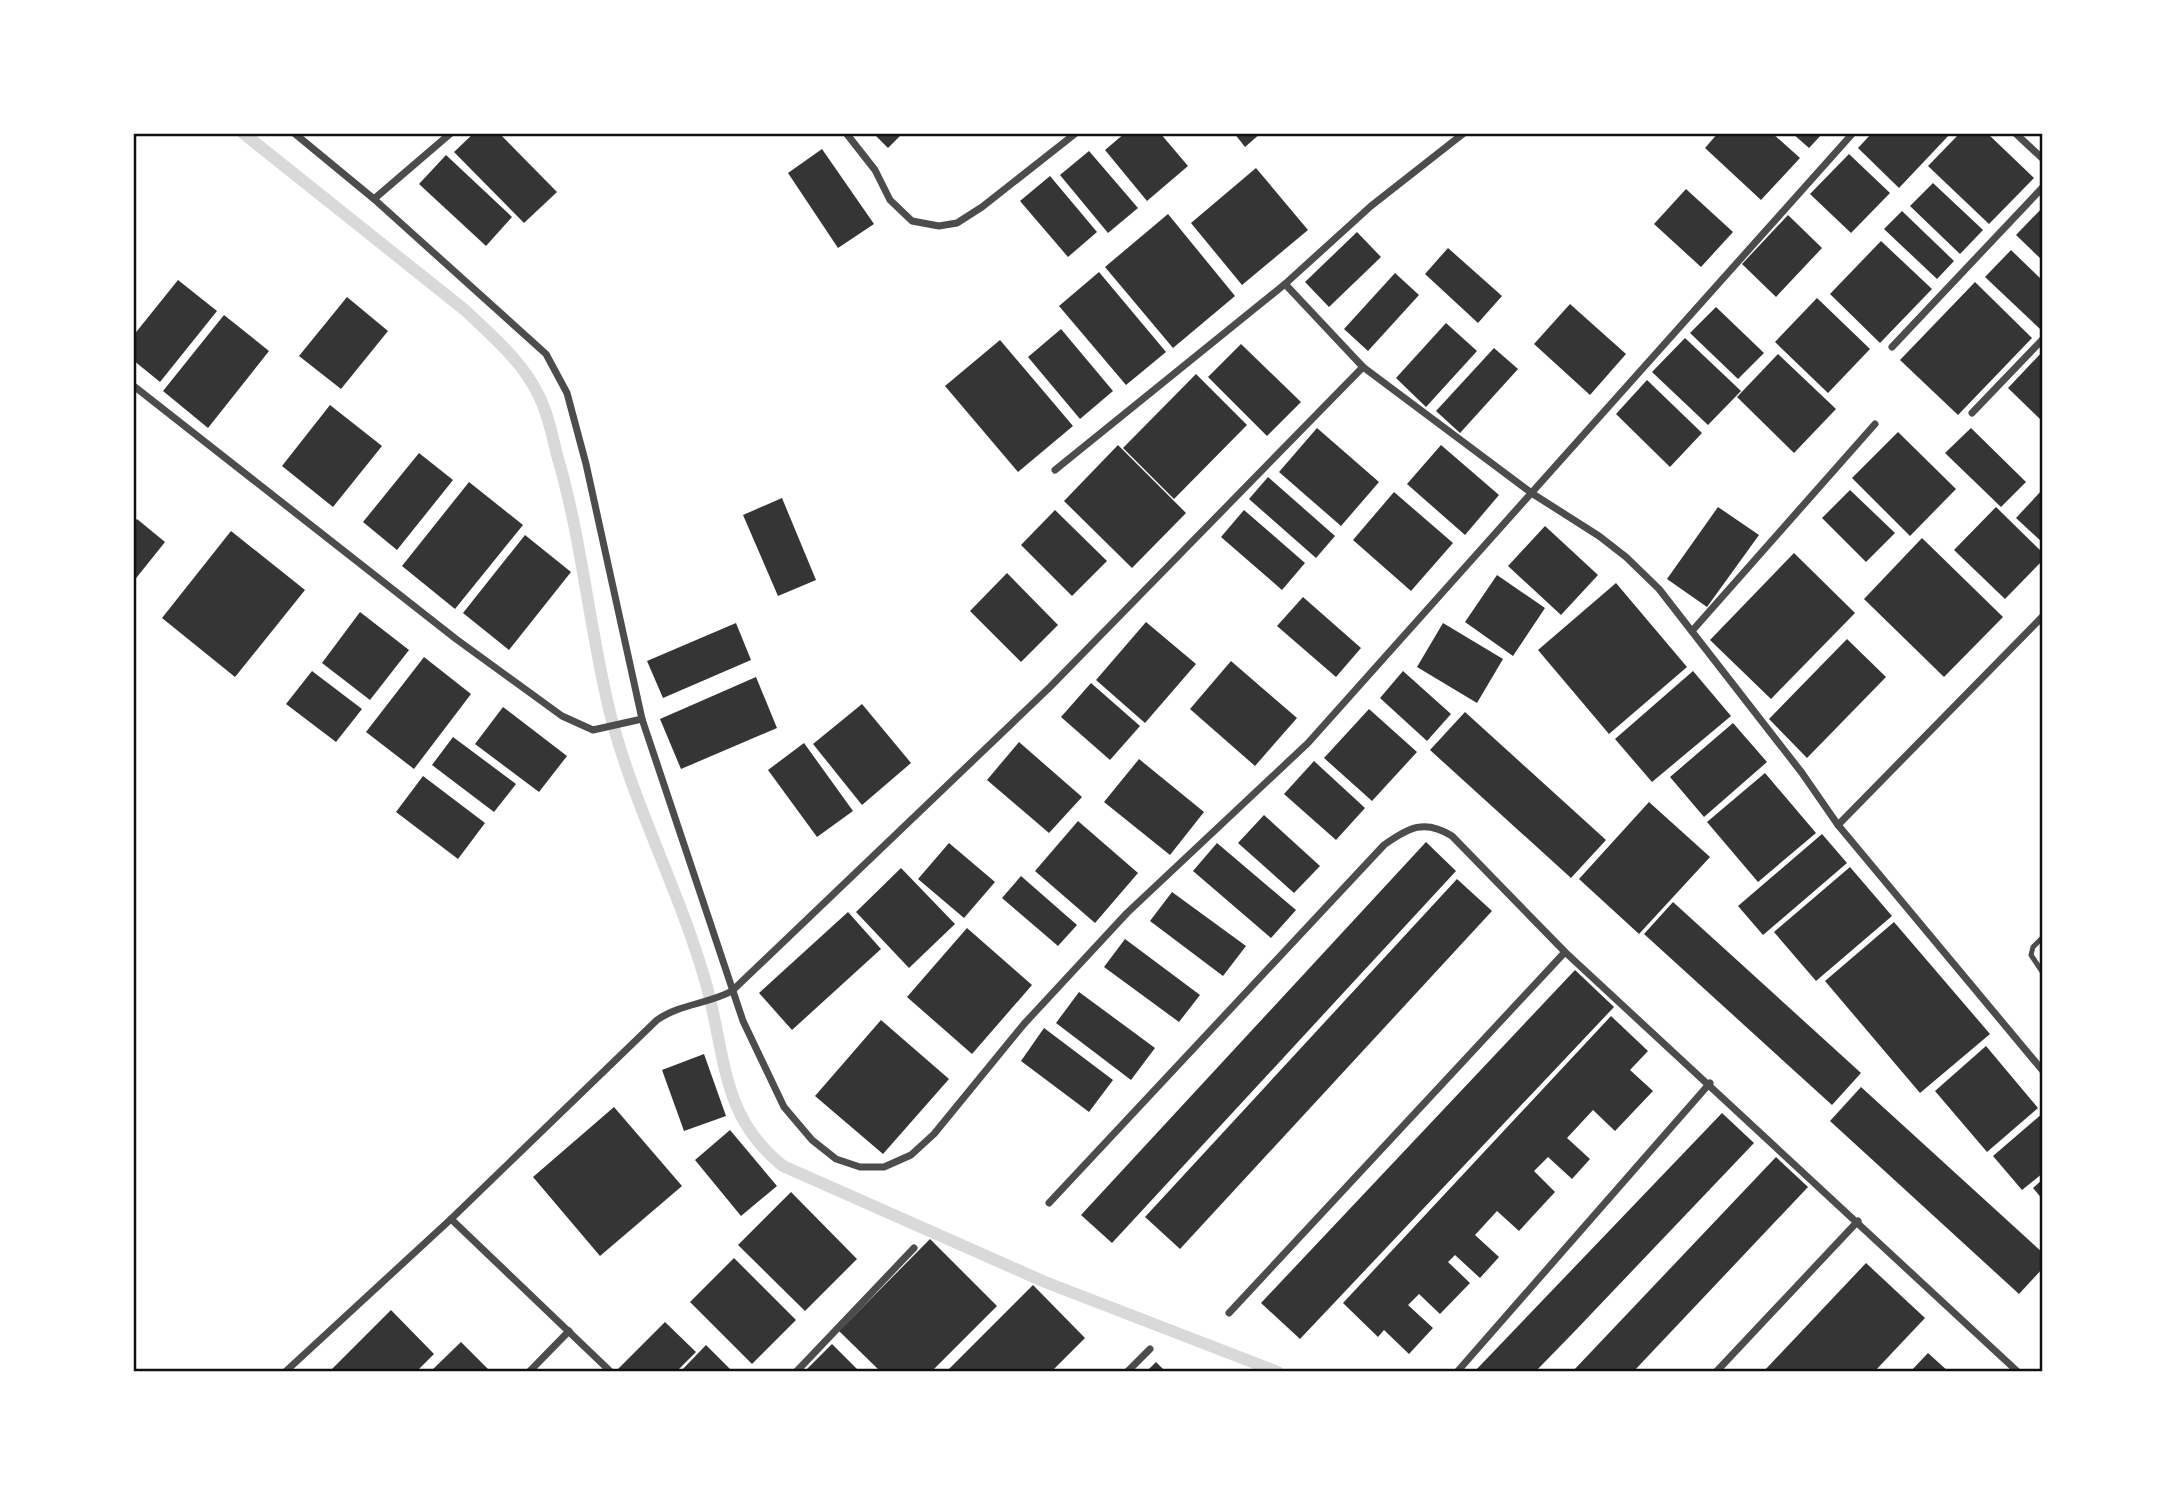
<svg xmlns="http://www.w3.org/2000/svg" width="2176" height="1505" viewBox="0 0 2176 1505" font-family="'Nunito Sans',sans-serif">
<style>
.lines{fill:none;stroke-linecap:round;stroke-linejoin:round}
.stream{stroke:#d9d9d9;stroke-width:12}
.building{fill:#353535}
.service{stroke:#4c4c4c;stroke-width:5}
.minor{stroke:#4c4c4c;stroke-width:7}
.neatline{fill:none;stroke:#111;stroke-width:2.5}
</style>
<rect width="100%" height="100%" fill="#fff"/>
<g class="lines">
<path class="stream" d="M243,133L466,311C492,336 522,361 538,394C548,413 552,435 557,455C582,539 589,628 610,713C634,807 681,893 707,987C726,1057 721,1117 783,1166L1045,1282L1278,1372"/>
</g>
<g class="building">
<polygon points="474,133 499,133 557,192 524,223 454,152"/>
<polygon points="873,133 903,133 888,148"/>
<polygon points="1125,133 1160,133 1188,166 1147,201 1105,150"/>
<polygon points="1234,133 1261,133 1245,147"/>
<polygon points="1718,133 1772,133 1800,158 1761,200 1705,148"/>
<polygon points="1792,133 1823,133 1809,148"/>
<polygon points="1872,133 1951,133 1899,188 1858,148"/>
<polygon points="1960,133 1987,133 2034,178 1989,224 1928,166"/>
<polygon points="822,149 874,224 838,248 788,173"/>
<polygon points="1089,151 1138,208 1108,233 1060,175"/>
<polygon points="1849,154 1890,193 1851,233 1810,194"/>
<polygon points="446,155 512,217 486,246 419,184"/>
<polygon points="1256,168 1308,230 1242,285 1191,223"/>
<polygon points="1050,176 1097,232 1068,257 1020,201"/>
<polygon points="1933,183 1983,230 1960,254 1910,206"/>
<polygon points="1686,189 1733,232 1701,267 1654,224"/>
<polygon points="2043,207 2043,261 2016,235"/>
<polygon points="1902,211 1954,261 1937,279 1884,229"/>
<polygon points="1168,214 1235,296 1173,348 1105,267"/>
<polygon points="1788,215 1822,248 1776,297 1742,264"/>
<polygon points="1357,232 1381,257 1329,307 1305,282"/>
<polygon points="1881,241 1932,289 1880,343 1830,294"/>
<polygon points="1448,248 1502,296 1478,323 1425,274"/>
<polygon points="2011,250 2043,281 2043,326 2040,329 1985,277"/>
<polygon points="1099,272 1166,352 1126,385 1059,306"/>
<polygon points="1395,273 1419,295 1368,351 1344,329"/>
<polygon points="178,280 217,311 160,382 133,360 133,336"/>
<polygon points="1975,282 2032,338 1958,415 1900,360"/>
<polygon points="347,297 388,331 341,389 299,356"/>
<polygon points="1817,298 1870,349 1828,393 1775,342"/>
<polygon points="1570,304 1626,354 1590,395 1534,344"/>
<polygon points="1716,307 1764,353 1738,379 1690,333"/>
<polygon points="224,315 269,351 208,428 163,391"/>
<polygon points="1446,323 1477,351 1426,407 1396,378"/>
<polygon points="1061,329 1113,391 1080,419 1028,357"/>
<polygon points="1685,338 1741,391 1708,425 1652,372"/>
<polygon points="1000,340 1073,426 1018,472 945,386"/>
<polygon points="1241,344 1301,402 1267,436 1208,377"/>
<polygon points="1494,348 1518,369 1460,433 1436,411"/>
<polygon points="2043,351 2043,422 2008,388"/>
<polygon points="1778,354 1836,409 1794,453 1737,397"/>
<polygon points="1196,374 1247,425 1174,499 1123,448"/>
<polygon points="1647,380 1702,433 1670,467 1616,414"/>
<polygon points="330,405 382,446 333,507 282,466"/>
<polygon points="1317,428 1379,482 1341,526 1279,472"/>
<polygon points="1971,428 2026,482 2001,507 1945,453"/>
<polygon points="1898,432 1956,489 1910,536 1852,478"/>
<polygon points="1118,445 1186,513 1132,568 1064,501"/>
<polygon points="1441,445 1499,495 1465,535 1407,484"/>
<polygon points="419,453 453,480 397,550 363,522"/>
<polygon points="1268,477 1335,536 1316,558 1249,499"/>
<polygon points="469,482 523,525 455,609 402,566"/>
<polygon points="2043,489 2043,543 2016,518"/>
<polygon points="1850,490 1895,533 1866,562 1822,518"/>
<polygon points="1394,492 1453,543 1411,591 1353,540"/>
<polygon points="782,498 816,580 778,596 743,515"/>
<polygon points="1718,507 1759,535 1707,607 1667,579"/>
<polygon points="1996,507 2043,553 2043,560 2005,599 1954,550"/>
<polygon points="1055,510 1107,561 1072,596 1021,545"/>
<polygon points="1244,510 1305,563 1282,590 1221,537"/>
<polygon points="137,519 165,542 133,582 133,524"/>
<polygon points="1545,526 1598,575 1561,615 1508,566"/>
<polygon points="231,531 305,590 235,677 162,618"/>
<polygon points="525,535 571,572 509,650 463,613"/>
<polygon points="1922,538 2003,617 1944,677 1864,599"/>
<polygon points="1794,553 1855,613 1771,699 1710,640"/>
<polygon points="1007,573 1058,625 1021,662 970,611"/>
<polygon points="1497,575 1545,608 1513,656 1465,622"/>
<polygon points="1616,583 1687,667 1609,734 1538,650"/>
<polygon points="1303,597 1361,648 1336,677 1277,626"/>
<polygon points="360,612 409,650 370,700 322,663"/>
<polygon points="1146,622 1196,664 1145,723 1096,680"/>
<polygon points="736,623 751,660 663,698 647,661"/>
<polygon points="1443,623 1503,659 1477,703 1417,667"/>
<polygon points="1847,639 1886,677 1807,758 1769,719"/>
<polygon points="424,657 471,694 414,769 366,732"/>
<polygon points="1231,661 1297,718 1255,766 1190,709"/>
<polygon points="312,671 362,709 336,742 286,704"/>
<polygon points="1403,671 1451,714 1427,741 1380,698"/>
<polygon points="1693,671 1731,716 1652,782 1615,739"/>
<polygon points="756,677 777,728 681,769 660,719"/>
<polygon points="1091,683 1140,726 1110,760 1061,717"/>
<polygon points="862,704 911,763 862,805 813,744"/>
<polygon points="503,707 567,756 539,792 475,744"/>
<polygon points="1369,709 1417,752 1372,801 1324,758"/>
<polygon points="1465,712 1606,840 1571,878 1430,750"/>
<polygon points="1733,723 1767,762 1704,817 1670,777"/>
<polygon points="453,737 516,784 494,812 432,765"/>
<polygon points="1019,742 1082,797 1049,833 987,780"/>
<polygon points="804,743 853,811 817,837 768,770"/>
<polygon points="1139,759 1204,812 1170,855 1104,802"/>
<polygon points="1314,761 1365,808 1336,840 1284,794"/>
<polygon points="1765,773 1816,833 1758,882 1707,822"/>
<polygon points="423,776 485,823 458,859 396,812"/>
<polygon points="1649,802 1710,857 1639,934 1579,879"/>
<polygon points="1264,815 1320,866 1294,893 1238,843"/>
<polygon points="1078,821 1138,873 1095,923 1035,871"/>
<polygon points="1822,834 1847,863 1763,935 1738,906"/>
<polygon points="1426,842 1456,871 1112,1243 1081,1215"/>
<polygon points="949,843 995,882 964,918 918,879"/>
<polygon points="1217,843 1296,910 1271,938 1193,871"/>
<polygon points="1850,867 1892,916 1816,981 1774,932"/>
<polygon points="901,868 955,924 909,968 856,912"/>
<polygon points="1021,876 1077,925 1058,946 1002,898"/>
<polygon points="1457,879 1492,911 1180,1249 1145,1217"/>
<polygon points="1172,892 1246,946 1223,976 1150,921"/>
<polygon points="1673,902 1861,1073 1832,1105 1644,934"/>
<polygon points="848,912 881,949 792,1030 759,993"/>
<polygon points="1894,922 1990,1034 1920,1093 1825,981"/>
<polygon points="967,928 1032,985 972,1054 907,997"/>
<polygon points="1125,939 1200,995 1179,1022 1104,967"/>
<polygon points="1575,970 1614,1007 1300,1339 1261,1303"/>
<polygon points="1079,992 1155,1048 1131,1080 1056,1023"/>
<polygon points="1611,1016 1648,1051 1630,1070 1653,1091 1615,1131 1593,1110 1567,1138 1590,1159 1572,1179 1548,1157 1534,1171 1555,1192 1519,1231 1497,1211 1475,1235 1499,1257 1480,1278 1455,1255 1448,1262 1470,1283 1440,1314 1419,1294 1408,1305 1433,1328 1409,1354 1384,1330 1378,1337 1343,1303"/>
<polygon points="881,1020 949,1079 883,1154 815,1096"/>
<polygon points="1044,1028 1113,1080 1089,1112 1021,1061"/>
<polygon points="1986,1046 2038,1108 1987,1152 1935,1091"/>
<polygon points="704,1054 726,1116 684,1131 662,1070"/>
<polygon points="1861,1087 2043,1253 2043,1268 2019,1294 1830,1121"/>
<polygon points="614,1107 682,1186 600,1256 533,1177"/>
<polygon points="1722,1113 1754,1143 1574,1332 1535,1372 1474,1372"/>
<polygon points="2043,1113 2043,1173 2022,1190 1993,1156"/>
<polygon points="730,1130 777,1186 741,1216 695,1160"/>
<polygon points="1776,1157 1808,1187 1633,1372 1572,1372"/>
<polygon points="2043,1179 2043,1200 2033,1188"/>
<polygon points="791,1192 857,1259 805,1311 738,1245"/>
<polygon points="930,1239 997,1306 931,1372 881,1372 839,1331"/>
<polygon points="734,1258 796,1320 752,1364 690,1302"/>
<polygon points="1866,1263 1925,1318 1874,1372 1763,1372"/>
<polygon points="1033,1285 1085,1338 1051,1372 946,1372"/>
<polygon points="391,1310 434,1354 416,1372 329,1372"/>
<polygon points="665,1322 696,1352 676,1372 619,1372 617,1370"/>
<polygon points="461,1342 491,1372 430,1372"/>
<polygon points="832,1344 860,1372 804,1372"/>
<polygon points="706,1345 733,1372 680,1372"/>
<polygon points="1928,1353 1949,1372 1910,1372"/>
<polygon points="1156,1362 1166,1372 1146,1372"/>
</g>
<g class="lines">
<polyline class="service" points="2043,937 2033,947 2031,955 2043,973"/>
<g class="minor">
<polyline points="294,133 374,199 546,354 567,393 586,464 642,719 743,1021 784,1107 812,1140 836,1159 860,1167 884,1167 911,1155 934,1134 1024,1024 1127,913 1308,743 1853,133"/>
<polyline points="846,133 875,170 890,200 912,221 939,226 957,223 982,207 1076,133"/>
<polyline points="2015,133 2043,159"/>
<polyline points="374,199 451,133"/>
<polyline points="1285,284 1363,367"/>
<polyline points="1892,347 2043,187"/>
<polyline points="135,387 456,639 562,716 593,730 642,719"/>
<polyline points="1972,413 2043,339"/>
<polyline points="1055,470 1285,284 1371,206 1464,133"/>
<polyline points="1692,631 1875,424"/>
<polyline points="1838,825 2043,616"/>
<path d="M1049,1203L1384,845C1409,827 1425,819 1452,836L1565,952L2018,1372"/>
<polyline points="451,1219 611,1372"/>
<polyline points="1229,1313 1565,952"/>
<path d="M285,1372L451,1219L657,1020C680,1004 708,1004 732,991L1050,687L1363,367L1533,494L1599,536L1626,557L1659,589L1802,773L1838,825L2043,1071"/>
<polyline points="529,1372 569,1331"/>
<polyline points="796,1372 914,1248"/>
<polyline points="1127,1372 1150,1349"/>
<polyline points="1457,1372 1710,1083"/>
<polyline points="1716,1372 1858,1221"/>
</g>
</g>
<rect width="2176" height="1505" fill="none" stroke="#ffffff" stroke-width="270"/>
<rect x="135" y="135" width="1906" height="1235" class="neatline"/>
</svg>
